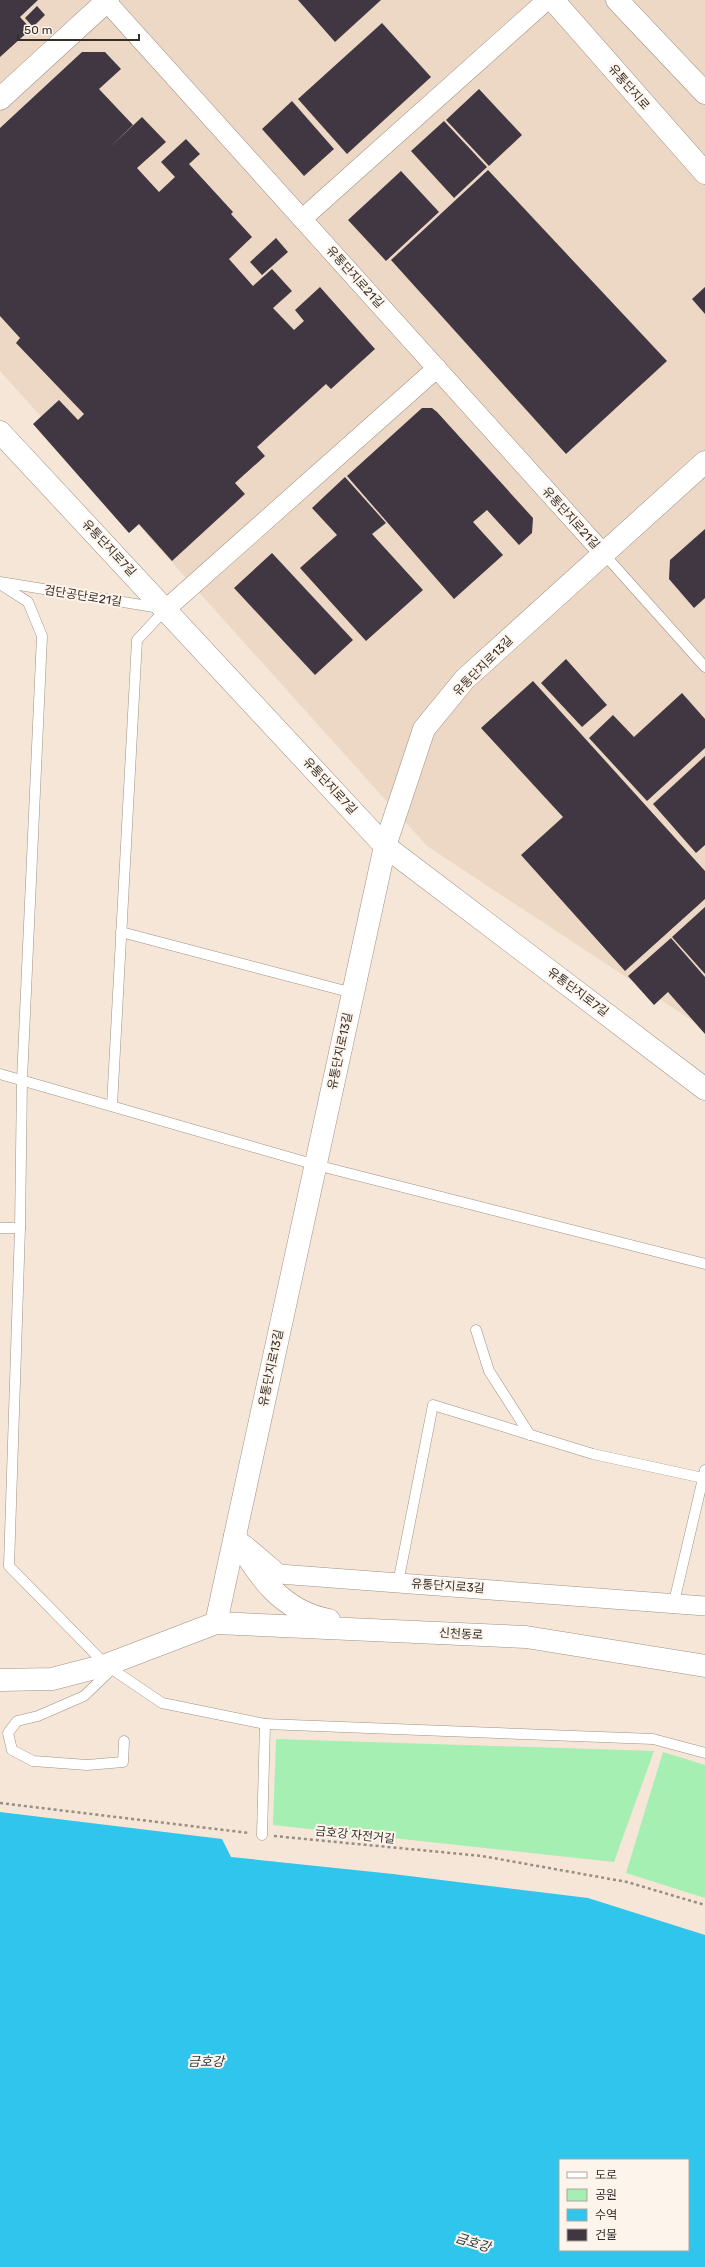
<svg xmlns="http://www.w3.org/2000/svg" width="705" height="2267" viewBox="0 0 705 2267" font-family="Rubik,'Noto Sans KR',sans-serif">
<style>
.built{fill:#ecd8c4}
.green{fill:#a5efb3}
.water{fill:#2fc5ec;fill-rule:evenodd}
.building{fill:#403743}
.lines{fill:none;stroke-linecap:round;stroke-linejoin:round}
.service-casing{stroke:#9f9284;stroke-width:11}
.minor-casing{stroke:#9f9284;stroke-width:20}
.tertiary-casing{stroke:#9f9284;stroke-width:23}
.secondary-casing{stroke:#9f9284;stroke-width:23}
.path{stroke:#978d83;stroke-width:2.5;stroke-dasharray:3 3;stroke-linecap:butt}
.service{stroke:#fff;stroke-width:10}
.minor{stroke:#fff;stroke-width:19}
.tertiary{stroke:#fff;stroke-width:22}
.secondary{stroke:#fff;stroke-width:22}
.labels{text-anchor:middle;stroke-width:4;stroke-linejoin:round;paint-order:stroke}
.street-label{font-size:12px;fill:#352f2a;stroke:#fdf4ec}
.water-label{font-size:13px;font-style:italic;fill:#233a42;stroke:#fdf4ec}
</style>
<rect width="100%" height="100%" fill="#f5e6d7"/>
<polygon class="built" points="0,0 705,0 705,1029 427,846 0,371"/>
<g class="green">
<polygon points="276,1739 654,1751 614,1862 273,1825"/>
<polygon points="663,1752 705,1765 705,1898 626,1873"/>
</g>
<path class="water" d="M0,1812L222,1839L231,1857L393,1874L588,1898L705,1935V2267H0ZM560,2160H688V2250H560Z"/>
<g class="building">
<polygon points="0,0 38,0 20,17 31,29 0,57"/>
<polygon points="298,0 381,0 335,42"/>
<polygon points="37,6 45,15 33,27 25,18"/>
<polygon points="382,23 431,77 347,154 298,99"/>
<polygon points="82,52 105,52 121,69 99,89 133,125 107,150 142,117 166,142 137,168 159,192 175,177 161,162 186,139 200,154 189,164 233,212 231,214 252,237 229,259 253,286 272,269 292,291 273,308 294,330 304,321 295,310 320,287 375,349 331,389 326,384 257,447 265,456 235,483 245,494 172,561 139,524 129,533 33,424 59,400 78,420 84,414 16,343 20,338 0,316 0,128"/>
<polygon points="479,89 522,135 489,166 446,120"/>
<polygon points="292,101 334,149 304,176 262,129"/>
<polygon points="444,121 487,167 454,198 411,151"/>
<polygon points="488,170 667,361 566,454 391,260"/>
<polygon points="401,171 439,212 386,261 348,220"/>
<polygon points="276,238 288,252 262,275 250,262"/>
<polygon points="705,287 705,314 692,299"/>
<polygon points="422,408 432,408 437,412 533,518 532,533 519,545 487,510 473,522 503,555 454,599 347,476"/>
<polygon points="345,477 386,523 372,534 423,590 366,641 300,568 337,535 312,508"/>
<polygon points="705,529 705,598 694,608 669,579 670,560"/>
<polygon points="272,553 353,640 315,675 234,588"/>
<polygon points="566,659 607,705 582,727 541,683"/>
<polygon points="533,681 705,871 705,899 625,971 521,855 563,817 481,728"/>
<polygon points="682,693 705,719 705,748 647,801 589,738 613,715 634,737"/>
<polygon points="705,756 705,845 696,853 653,804"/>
<polygon points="705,907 705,974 672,937"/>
<polygon points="671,938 705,977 705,1034 668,992 654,1005 628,976"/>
</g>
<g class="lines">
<defs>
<g id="service">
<polyline points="603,553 705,667"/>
<polyline points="0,582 160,608"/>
<polyline points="0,584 28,602 42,636 22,1080 20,1228 9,1566 106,1665 162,1703 265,1724 262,1835"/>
<polyline points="121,932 353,993"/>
<polyline points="0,1074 316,1165 705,1264"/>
<polyline points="112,1106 137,640 166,609"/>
<polyline points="0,1228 20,1228"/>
<polyline points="476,1330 489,1371 530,1435"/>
<polyline points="398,1583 433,1405 593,1454 703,1478"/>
<polyline points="674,1602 705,1470"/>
<polyline points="106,1665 108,1673 84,1696 38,1716 17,1721 8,1733 12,1750 33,1761 87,1765 123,1762 124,1741"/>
<polyline points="265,1724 653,1739 705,1753"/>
</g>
<g id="minor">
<polyline points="105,0 603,553"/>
<polyline points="302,219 547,0"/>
<polyline points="166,609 437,368"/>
<polyline points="245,1545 279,1574 705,1606"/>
</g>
<g id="tertiary">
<polyline points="0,99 108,0"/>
<polyline points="0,432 385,846 705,1089"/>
<polyline points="0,1680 52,1679 106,1665 216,1623 385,846 424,729 465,679 705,462"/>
</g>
<g id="secondary">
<polyline points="553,0 705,173"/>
<polyline points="617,0 705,93"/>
<path d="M235,1536C258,1576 281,1611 329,1620"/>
<polyline points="216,1623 526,1637 705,1666"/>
</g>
</defs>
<use href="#service" class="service-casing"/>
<use href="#minor" class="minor-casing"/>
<use href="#tertiary" class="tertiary-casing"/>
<use href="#secondary" class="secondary-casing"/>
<g class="path">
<polyline points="0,1803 249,1833"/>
<polyline points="274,1836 482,1856 627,1882 705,1905"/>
</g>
<use href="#service" class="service"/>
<use href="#minor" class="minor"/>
<use href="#tertiary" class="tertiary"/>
<use href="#secondary" class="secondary"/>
</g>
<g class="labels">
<g class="street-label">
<text transform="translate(629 87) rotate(49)" y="4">유통단지로</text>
<text transform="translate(355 277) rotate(48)" y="4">유통단지로21길</text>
<text transform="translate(571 518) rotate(48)" y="4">유통단지로21길</text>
<text transform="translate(109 548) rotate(47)" y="4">유통단지로7길</text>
<text transform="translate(83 596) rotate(9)" y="4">검단공단로21길</text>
<text transform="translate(483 666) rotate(-45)" y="4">유통단지로13길</text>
<text transform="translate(330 786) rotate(47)" y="4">유통단지로7길</text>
<text transform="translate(578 992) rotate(37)" y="4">유통단지로7길</text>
<text transform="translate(340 1051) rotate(-78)" y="4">유통단지로13길</text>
<text transform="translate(271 1368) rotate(-78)" y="4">유통단지로13길</text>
<text transform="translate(448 1586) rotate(4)" y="4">유통단지로3길</text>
<text transform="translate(461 1634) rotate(3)" y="4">신천동로</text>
<text transform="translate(355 1835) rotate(6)" y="4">금호강 자전거길</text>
</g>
<g class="water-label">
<text x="206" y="2066">금호강</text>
<text transform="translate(473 2242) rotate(17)" y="5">금호강</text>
</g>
</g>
<rect x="559" y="2159" width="130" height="92" fill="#fdf4ec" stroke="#ada59e"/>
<rect x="567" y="2172" width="20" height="6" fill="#ffffff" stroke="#ada59e"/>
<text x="595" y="2179" font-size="12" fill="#352f2a">도로</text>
<rect x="567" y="2189" width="20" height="12" fill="#a5efb3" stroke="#ada59e"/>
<text x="595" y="2199" font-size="12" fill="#352f2a">공원</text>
<rect x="567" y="2209" width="20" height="12" fill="#2fc5ec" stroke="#ada59e"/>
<text x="595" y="2219" font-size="12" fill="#352f2a">수역</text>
<rect x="567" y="2229" width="20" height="12" fill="#403743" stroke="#ada59e"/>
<text x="595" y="2239" font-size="12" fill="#352f2a">건물</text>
<path d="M18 34v6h121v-6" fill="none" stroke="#352f2a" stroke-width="2"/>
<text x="24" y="34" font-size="12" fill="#352f2a" stroke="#fdf4ec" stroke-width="3" paint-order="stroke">50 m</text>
</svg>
